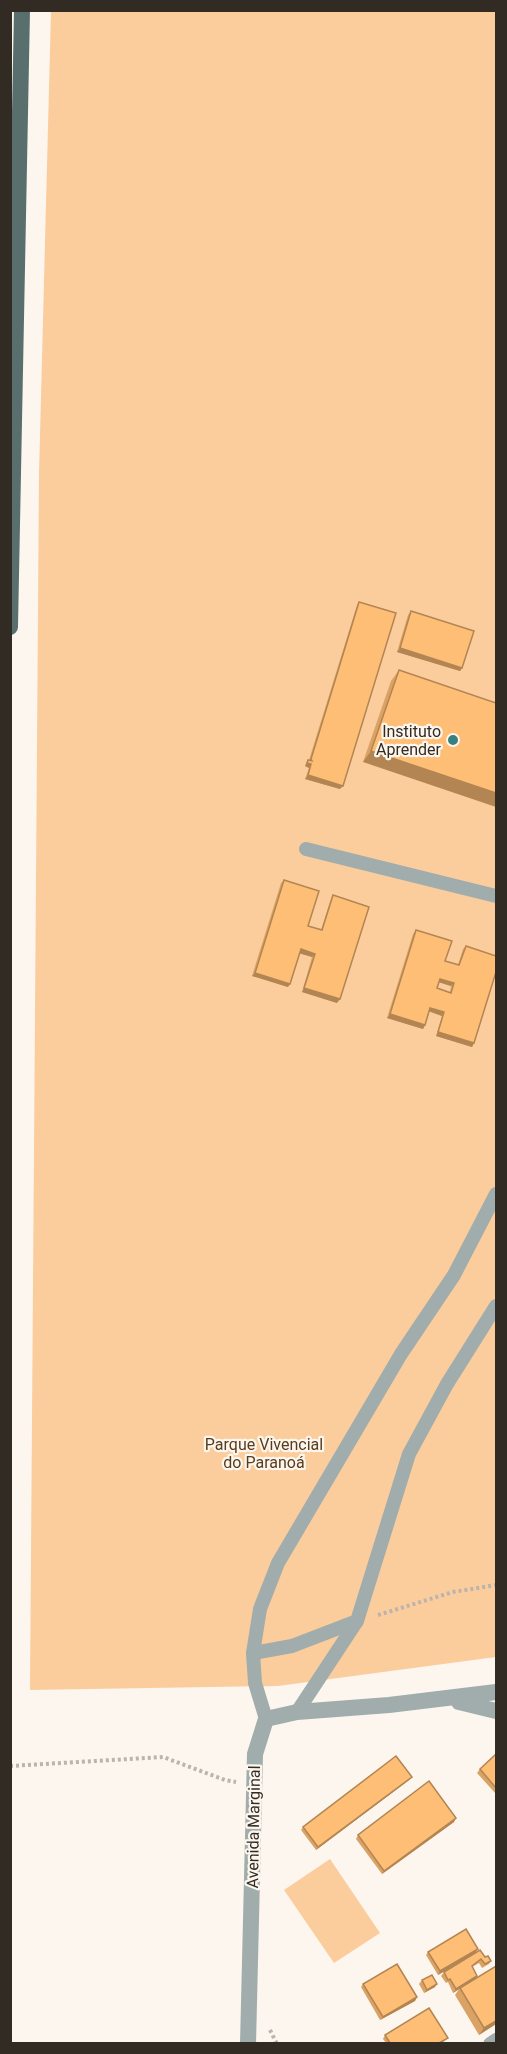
<svg xmlns="http://www.w3.org/2000/svg" width="507" height="2054" viewBox="0 0 507 2054" font-family="Roboto,sans-serif">
<style>
.green{fill:#fbcd9d}
.lines{fill:none;stroke-linecap:round;stroke-linejoin:round}
.path{stroke:#bbb4ac;stroke-width:4;stroke-dasharray:3 3;stroke-linecap:butt}
.service{stroke:#a0adac;stroke-width:14}
.tertiary{stroke:#a0adac;stroke-width:16}
.primary{stroke:#586f6e;stroke-width:16}
.wall{fill:#daa365;fill-rule:evenodd}
.shaded-wall{fill:#b28553}
.building{fill:#febe76;stroke:#b28553;stroke-width:1.5;fill-rule:evenodd}
.poi-dot{fill:#38807e;stroke:#fdf6ee;stroke-width:2}
.labels{text-anchor:middle;stroke-width:4.5;stroke-linejoin:round;paint-order:stroke}
.poi-label{font-size:16px;fill:#322b24;stroke:#fdf6ee;text-anchor:end}
.park-label{font-size:16px;fill:#573d1e;stroke:#fdf6ee}
.street-label{font-size:16px;fill:#322b24;stroke:#fdf6ee}
</style>
<rect width="100%" height="100%" fill="#fdf6ee"/>
<g class="green">
<polygon points="51,11 496,11 496,1657 278,1686 30,1690 39,474"/>
<polygon points="330,1859 380,1933 334,1963 284,1890"/>
</g>
<g class="lines">
<g class="path">
<polyline points="378,1615 453,1592 496,1585"/>
<polyline points="10,1766 163,1757 225,1780 236,1782"/>
<polyline points="270,2030 277,2044"/>
</g>
<g class="service">
<polyline points="306,849 496,896"/>
<polyline points="253,1653 292,1646 357,1621 409,1454 447,1384 496,1306"/>
<polyline points="297,1712 357,1621"/>
<polyline points="266,1719 255,1683 253,1653 260,1609 278,1563 401,1354 454,1275 496,1194"/>
<polyline points="490,2044 496,2040"/>
</g>
<g class="tertiary">
<polyline points="459,1702 496,1711"/>
<polyline points="248,2044 255,1754 266,1719 297,1712 389,1705 496,1692"/>
</g>
<polyline class="primary" points="10,627 22,10"/>
</g>
<g class="wall">
<polygon points="359,602 340,789 305,779 309,768 305,766 306,763 308,760 309,760 357,605"/>
<polygon points="411,611 462,668 460,671 397,652 408,615"/>
<polygon points="399,670 496,703 363,762 391,681"/>
<polygon points="284,880 308,926 321,930 331,899 333,895 337,1003 302,992 312,957 300,953 288,987 252,976 281,883"/>
<path d="M416,930L445,961L458,965L463,949L466,946L474,1043L472,1047L436,1036L442,1016L429,1011L425,1025L423,1029L387,1018L413,934ZM439,982L451,986L450,992L437,988Z"/>
<polygon points="496,1754 496,1794 477,1773 480,1769"/>
<polygon points="409,1780 316,1850 301,1830 303,1827"/>
<polygon points="454,1822 382,1874 356,1839 358,1835"/>
<polygon points="428,1952 475,1953 438,1975 426,1955"/>
<polygon points="485,1957 491,1961 489,1964 482,1968 479,1963 472,1967 477,1976 475,1979 496,2024 479,2035 455,1995 459,1989 453,1993 448,1982 446,1983 441,1976 444,1972"/>
<polygon points="422,1980 435,1987 424,1993 419,1984"/>
<polygon points="363,1984 417,1997 415,2001 380,2020 361,1987"/>
<polygon points="385,2035 448,2038 442,2043 386,2043 383,2039"/>
</g>
<g class="shaded-wall">
<polygon points="400,648 462,668 460,671 397,652"/>
<polygon points="371,751 496,793 496,807 363,762"/>
<polygon points="307,763 311,764 309,768 305,766"/>
<polygon points="308,775 343,786 340,789 305,779"/>
<polygon points="301,949 315,954 312,957 298,953"/>
<polygon points="255,973 290,984 288,987 252,976"/>
<polygon points="440,979 454,983 451,986 438,982"/>
<polygon points="304,988 340,999 337,1003 302,992"/>
<polygon points="430,1008 444,1012 442,1016 428,1011"/>
<polygon points="390,1014 425,1025 423,1029 387,1018"/>
<polygon points="438,1032 474,1043 472,1047 436,1036"/>
<polygon points="412,1777 409,1780 316,1850 318,1847"/>
<polygon points="456,1818 454,1822 382,1874 384,1871"/>
<polygon points="478,1949 475,1953 438,1975 440,1971"/>
<polygon points="477,1976 475,1979 453,1993 456,1989"/>
<polygon points="437,1984 435,1987 424,1993 427,1990"/>
<polygon points="417,1997 415,2001 380,2020 383,2017"/>
<polygon points="496,2021 496,2024 479,2035 484,2028"/>
</g>
<g class="building">
<polygon points="359,602 396,613 343,786 308,775 311,764 307,763 308,760 312,761 311,759"/>
<polygon points="411,611 474,631 462,668 400,648"/>
<polygon points="399,670 496,703 496,793 371,751"/>
<polygon points="284,880 319,891 308,926 322,930 333,895 369,907 340,999 304,988 315,954 301,949 290,984 255,973"/>
<path d="M416,930L452,941L445,961L459,965L466,946L496,956V972L474,1043L438,1032L444,1012L430,1008L425,1025L390,1014ZM440,979L454,983L451,993L437,988Z"/>
<polygon points="496,1754 496,1788 480,1769"/>
<polygon points="396,1756 412,1777 318,1847 303,1827"/>
<polygon points="429,1781 456,1818 384,1871 358,1835"/>
<polygon points="466,1929 478,1949 440,1971 428,1952"/>
<polygon points="480,1950 485,1957 488,1956 491,1961 485,1964 481,1959 472,1966 477,1976 456,1989 450,1979 448,1980 444,1972"/>
<polygon points="397,1964 417,1997 383,2017 363,1984"/>
<polygon points="496,1966 496,2021 484,2028 460,1988"/>
<polygon points="432,1975 437,1984 427,1990 422,1980"/>
<polygon points="429,2008 448,2038 439,2043 390,2043 385,2035"/>
</g>
<circle class="poi-dot" cx="453" cy="740" r="6"/>
<g class="labels">
<g class="poi-label">
<text x="441" y="737">Instituto<tspan x="441" dy="18">Aprender</tspan></text>
</g>
<g class="park-label">
<text x="264" y="1450">Parque Vivencial<tspan x="264" dy="18">do Paranoá</tspan></text>
</g>
<g class="street-label">
<text transform="translate(253 1827) rotate(-89)" y="6">Avenida Marginal</text>
</g>
</g>
<rect width="507" height="2054" fill="none" stroke="#322b24" stroke-width="24"/>
</svg>
